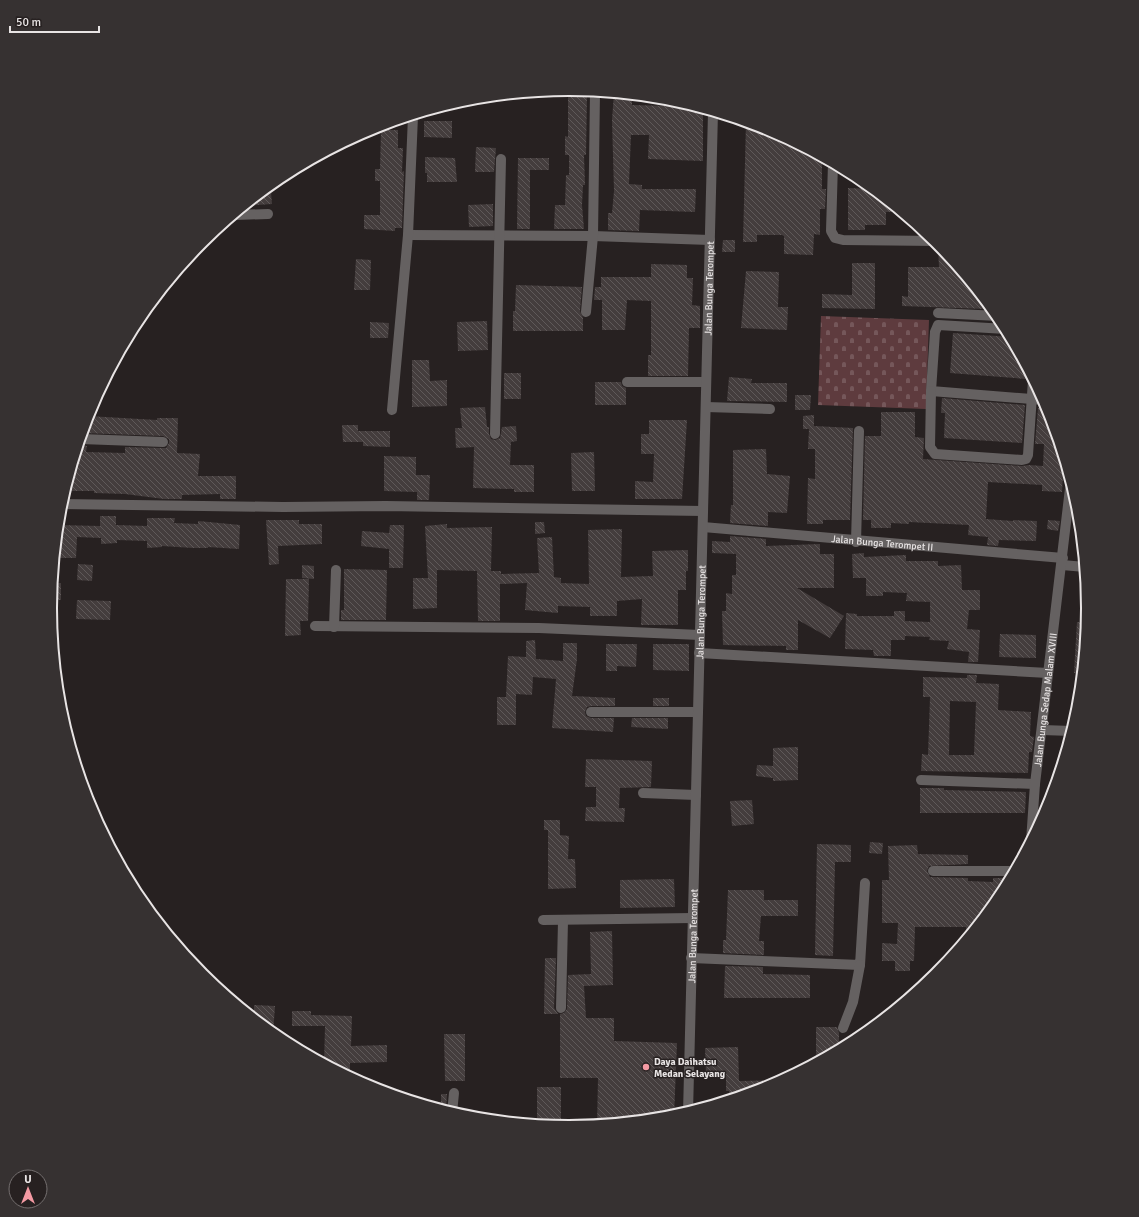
<svg xmlns="http://www.w3.org/2000/svg" width="1139" height="1217" viewBox="0 0 1139 1217" font-family="Signika,sans-serif">
<style>
.cemetery{fill:url(#cemetery-stones)}
.building{fill:url(#building-back-hatch);fill-rule:evenodd}
.lines{fill:none;stroke-linecap:round;stroke-linejoin:round}
.minor{stroke:#656161;stroke-width:10}
.poi-dot{fill:#f49aa3;stroke:#272121;stroke-width:1.5}
.labels{text-anchor:middle;stroke-width:3;stroke-linejoin:round;paint-order:stroke}
.street-label{font-size:10px;fill:#e8e4e4;stroke:#272121}
.poi-label{font-size:10px;font-weight:bold;fill:#e8e4e4;stroke:#272121;text-anchor:start}
.rim{fill:none;stroke:#e8e4e4;stroke-width:2}
</style>
<defs>
<pattern id="cemetery-stones" width="16" height="16" patternUnits="userSpaceOnUse"><rect width="16" height="16" fill="#5e3b3e"/><path d="M2 7V4a2 2 0 0 1 4 0v3zM10 15v-3a2 2 0 0 1 4 0v3z" fill="#75575a"/></pattern>
<pattern id="building-back-hatch" width="6" height="6" patternUnits="userSpaceOnUse"><rect width="6" height="6" fill="#443d3d"/><path d="M-1 5l2 2M0 0l6 6M5-1l2 2" fill="none" stroke="#5f5959"/></pattern>
</defs>
<rect width="100%" height="100%" fill="#272121"/>
<polygon class="cemetery" points="821,316 929,320 926,409 818,405"/>
<g class="building">
<polygon points="568,89 584,90 584,95 587,95 586,155 584,155 585,185 583,185 582,205 584,229 554,229 555,205 565,205 566,175 569,175 569,155 565,155 565,136 568,137"/>
<polygon points="614,93 632,95 632,105 672,106 688,104 703,109 703,161 648,159 649,135 631,135 629,184 642,185 642,189 696,189 695,212 640,210 639,231 608,230 608,213 612,213 614,191 612,120"/>
<polygon points="424,121 452,121 452,138 424,137"/>
<polygon points="746,122 769,129 822,157 822,189 826,189 825,209 820,209 820,235 814,234 813,255 784,254 784,236 782,235 757,235 757,242 743,242"/>
<polygon points="381,130 398,130 398,148 403,148 402,172 404,171 402,228 395,228 395,231 364,229 364,215 380,215 380,181 375,181 375,169 380,169"/>
<polygon points="476,147 496,148 494,172 475,172"/>
<polygon points="425,157 455,158 457,182 427,182 427,173 425,173"/>
<polygon points="518,158 549,158 549,170 530,170 530,229 517,229"/>
<polygon points="848,188 873,189 901,212 886,212 886,225 865,225 865,230 848,230"/>
<polygon points="271,192 272,204 245,206 261,193"/>
<polygon points="493,204 493,226 469,227 468,205"/>
<polygon points="723,240 735,240 735,252 722,252"/>
<polygon points="941,246 986,302 986,309 902,306 902,296 908,297 908,267 939,267 938,247"/>
<polygon points="356,259 371,260 370,290 354,290"/>
<polygon points="852,263 875,263 875,309 822,308 822,294 852,295"/>
<polygon points="651,264 687,265 687,278 693,278 692,305 700,306 700,328 689,328 688,376 648,376 648,355 651,355 651,301 627,300 625,330 602,330 602,300 594,300 595,287 601,287 601,277 651,277"/>
<polygon points="746,271 779,272 778,307 788,307 787,330 741,328"/>
<polygon points="516,285 582,287 580,311 583,318 583,331 513,331 513,311 515,311"/>
<polygon points="487,321 488,350 458,351 457,322"/>
<polygon points="370,322 389,323 388,338 370,338"/>
<polygon points="953,333 1011,337 1030,374 1027,379 950,373"/>
<polygon points="412,360 429,360 430,381 447,380 447,406 412,407"/>
<rect x="504" y="373" width="17" height="26"/>
<polygon points="729,377 752,379 751,383 787,383 787,402 727,401"/>
<polygon points="595,382 621,382 622,386 626,388 626,405 595,405"/>
<polygon points="795,395 811,395 810,410 795,410"/>
<polygon points="942,398 1025,405 1022,443 944,438 945,413 941,413"/>
<polygon points="485,407 487,427 489,427 489,434 491,439 495,440 500,438 502,427 516,426 517,441 511,442 510,465 534,465 534,492 514,492 514,489 473,488 474,447 456,448 455,428 462,428 460,408"/>
<polygon points="1038,408 1049,408 1050,410 1064,457 1062,492 1042,491 1042,485 988,482 986,519 1013,521 1013,520 1037,521 1036,541 999,540 998,546 987,545 988,537 968,535 969,525 909,522 909,524 891,523 891,528 871,528 871,520 863,520 865,436 881,436 881,412 915,412 915,437 924,438 923,459 1022,466 1029,465 1043,466 1044,444 1035,444"/>
<polygon points="814,415 814,426 853,428 850,520 823,520 823,524 807,524 808,478 815,479 815,449 808,449 809,429 803,429 803,416"/>
<polygon points="88,416 157,420 157,418 178,418 177,453 200,454 198,476 236,476 236,499 220,499 220,494 182,495 182,499 164,499 125,494 94,493 94,491 65,491 79,445 87,446 86,452 125,453 125,447 163,448 166,448 169,443 169,439 163,436 83,433"/>
<polygon points="649,420 687,420 682,499 635,499 635,481 653,482 654,454 641,454 641,434 649,434"/>
<polygon points="342,425 358,425 358,431 390,431 390,447 363,446 363,442 343,442"/>
<polygon points="766,449 767,474 790,476 787,513 768,512 768,526 730,523 731,505 733,505 733,450"/>
<polygon points="594,452 595,491 572,491 571,453"/>
<polygon points="384,456 416,457 416,475 430,475 429,500 417,500 417,492 384,491"/>
<polygon points="100,516 116,516 116,525 147,526 147,518 175,518 174,523 198,524 198,521 209,522 240,525 239,549 208,547 208,548 193,548 162,546 162,547 147,548 147,541 117,540 117,543 101,544 101,538 77,537 76,558 55,558 58,525 100,526"/>
<polygon points="266,520 299,520 299,524 322,524 322,544 278,546 279,564 269,565"/>
<polygon points="1048,520 1060,521 1058,531 1047,529"/>
<polygon points="535,522 544,522 545,533 535,534"/>
<polygon points="447,524 447,528 492,527 491,571 501,571 501,574 539,573 537,538 552,537 554,577 561,578 561,583 589,584 588,530 622,529 621,577 653,576 652,551 688,550 688,571 686,571 686,590 678,590 678,625 641,625 642,599 617,601 617,616 590,616 590,607 558,606 558,613 525,610 527,583 500,584 500,621 478,621 477,571 437,570 437,608 413,609 413,578 428,578 425,526"/>
<polygon points="390,525 404,525 403,568 389,568 389,549 361,546 362,531 389,533"/>
<polygon points="730,536 766,539 766,546 820,544 820,554 834,554 834,588 797,588 844,616 830,638 798,620 798,650 786,650 786,646 723,645 722,611 726,611 726,593 732,594 732,575 736,575 736,554 712,553 712,541 730,542"/>
<polygon points="864,553 864,557 906,555 906,561 938,561 938,566 961,565 962,590 980,590 980,610 969,610 967,629 980,630 978,662 968,662 969,652 947,649 949,641 929,640 930,637 905,636 905,640 891,640 891,656 874,656 873,650 845,649 846,613 857,614 857,616 894,616 894,611 905,611 905,621 930,622 930,602 906,601 907,593 883,592 883,596 866,596 866,578 853,578 852,554"/>
<polygon points="78,564 93,565 92,581 77,580"/>
<polygon points="302,565 314,566 314,579 302,578"/>
<polygon points="344,569 387,570 386,620 341,620 341,610 344,610"/>
<polygon points="286,579 309,579 308,621 300,621 301,635 285,636"/>
<polygon points="52,583 61,583 61,600 51,600"/>
<polygon points="77,600 111,601 110,620 76,619"/>
<polygon points="1077,622 1088,623 1083,674 1074,673"/>
<polygon points="1000,634 1036,635 1036,658 999,657"/>
<polygon points="535,640 536,659 563,661 563,643 577,643 577,659 572,696 615,698 615,706 591,706 587,707 585,712 586,716 591,718 614,718 613,732 552,728 556,679 533,677 532,695 516,694 516,725 497,725 497,697 506,697 508,656 526,657 526,641"/>
<polygon points="606,644 637,644 636,667 617,666 617,671 606,671"/>
<polygon points="653,644 689,644 689,671 653,670"/>
<path d="M967,675H977L976,683L999,684L998,710L1031,712L1030,736L1034,737L1032,752H1029L1028,773L921,771L922,754L928,755L930,697H923V677L967,678ZM950,701L976,702L974,755H949Z"/>
<rect x="653" y="698" width="16" height="8"/>
<polygon points="632,718 668,718 668,729 631,727"/>
<polygon points="798,747 798,780 773,781 773,778 756,776 757,765 773,766 773,748"/>
<polygon points="586,759 652,761 651,787 620,788 619,808 625,808 624,822 585,821 586,807 596,807 596,787 585,787"/>
<polygon points="920,788 944,788 944,790 1026,792 1025,813 920,813"/>
<polygon points="752,800 754,824 732,826 730,801"/>
<polygon points="544,820 560,820 560,835 569,836 568,859 575,859 576,888 548,889 548,830 544,830"/>
<polygon points="870,842 883,843 882,854 869,853"/>
<polygon points="817,844 851,845 851,862 835,862 833,956 815,955"/>
<polygon points="917,845 918,854 968,855 968,864 929,866 927,871 930,877 968,878 968,881 993,882 993,878 1012,878 1001,897 966,940 966,927 915,927 914,961 910,961 910,971 895,971 895,961 882,961 882,943 897,944 898,923 882,923 882,880 889,880 888,846"/>
<polygon points="674,879 675,907 620,908 620,880"/>
<polygon points="728,890 764,890 764,900 798,900 798,916 761,916 759,941 764,941 764,955 723,953 723,940 726,940"/>
<polygon points="612,931 613,985 584,986 586,1018 614,1018 614,1041 677,1043 674,1117 597,1125 598,1078 560,1078 560,1014 564,1013 567,1009 568,975 591,974 590,932"/>
<polygon points="545,958 556,958 554,1008 558,1014 544,1014"/>
<polygon points="725,966 763,967 763,974 810,975 810,998 724,998"/>
<polygon points="254,1005 275,1006 273,1034 254,1018"/>
<polygon points="292,1011 311,1011 311,1015 352,1016 351,1046 387,1045 387,1062 350,1063 350,1073 342,1073 324,1064 325,1026 292,1026"/>
<polygon points="816,1027 837,1027 839,1033 839,1051 816,1063"/>
<polygon points="444,1034 465,1034 465,1081 445,1081"/>
<polygon points="738,1047 739,1081 784,1080 768,1089 729,1100 729,1091 726,1091 726,1074 706,1074 705,1048"/>
<polygon points="537,1087 561,1087 561,1127 537,1125"/>
<polygon points="441,1094 447,1094 446,1111 441,1110"/>
</g>
<g class="lines">
<g class="minor">
<polyline points="833,163 831,231 835,238 843,240 937,241"/>
<polyline points="234,215 268,214"/>
<polyline points="408,235 593,236 710,240"/>
<polyline points="586,312 593,236 595,92"/>
<polyline points="938,313 998,316"/>
<polyline points="1006,329 938,325 935,332 931,391 1044,400"/>
<polyline points="627,382 706,382"/>
<polyline points="931,391 930,447 935,454 1022,460 1026,459 1028,455 1033,380"/>
<polyline points="706,407 770,409"/>
<polyline points="392,410 408,235 413,116"/>
<polyline points="495,434 501,159"/>
<polyline points="81,439 163,442"/>
<polyline points="61,504 283,507 386,506 703,511"/>
<path id="s1" d="M703,527L1063,558"/>
<polyline points="856,542 859,431"/>
<polyline points="1062,565 1085,567"/>
<polyline points="315,626 539,628 700,635"/>
<polyline points="334,627 336,570"/>
<polyline points="699,653 1048,673"/>
<polyline points="591,712 698,712"/>
<polyline points="1042,730 1072,731"/>
<polyline points="921,780 1035,784"/>
<polyline points="643,793 696,795"/>
<path id="s2" d="M1031,841L1035,784L1071,480"/>
<polyline points="933,871 1015,871"/>
<polyline points="543,920 693,918"/>
<polyline points="691,958 860,965 865,883"/>
<polyline points="561,1008 563,921"/>
<polyline points="843,1028 853,1002 860,965"/>
<polyline points="452,1113 454,1093"/>
<path id="s3" d="M688,1113L713,112"/>
</g>
</g>
<circle class="poi-dot" cx="646" cy="1067" r="4"/>
<g class="labels">
<g class="street-label">
<text dy="4" stroke="none"><textPath href="#s3" startOffset="825">Jalan Bunga Terompet</textPath></text>
<text dy="4" stroke="none"><textPath href="#s1" startOffset="180">Jalan Bunga Terompet II</textPath></text>
<text dy="4" stroke="none"><textPath href="#s3" startOffset="501">Jalan Bunga Terompet</textPath></text>
<text dy="4" stroke="none"><textPath href="#s2" startOffset="142">Jalan Bunga Sedap Malam XVIII</textPath></text>
<text dy="4" stroke="none"><textPath href="#s3" startOffset="177">Jalan Bunga Terompet</textPath></text>
</g>
<g class="poi-label">
<text x="654" y="1065">Daya Daihatsu<tspan x="654" dy="12">Medan Selayang</tspan></text>
</g>
</g>
<path d="M0 0H1139V1217H0ZM57 608a512 512 0 1 1 1024 0a512 512 0 1 1-1024 0Z" fill="#363131" fill-rule="evenodd"/>
<path class="rim" d="M57 608a512 512 0 1 1 1024 0a512 512 0 1 1-1024 0Z"/>
<g transform="translate(28 1189)"><circle r="19" fill="#272121" stroke="#746f6f"/>
<path d="M0-3L7 15L0 10L-7 15Z" fill="#f49aa3"/>
<text y="-6" font-size="11" font-weight="bold" text-anchor="middle" fill="#e8e4e4">U</text>
</g>
<path d="M10 26v6h89v-6" fill="none" stroke="#e8e4e4" stroke-width="2"/>
<text x="16" y="26" font-size="12" fill="#e8e4e4" stroke="#272121" stroke-width="3" paint-order="stroke">50 m</text>
</svg>
